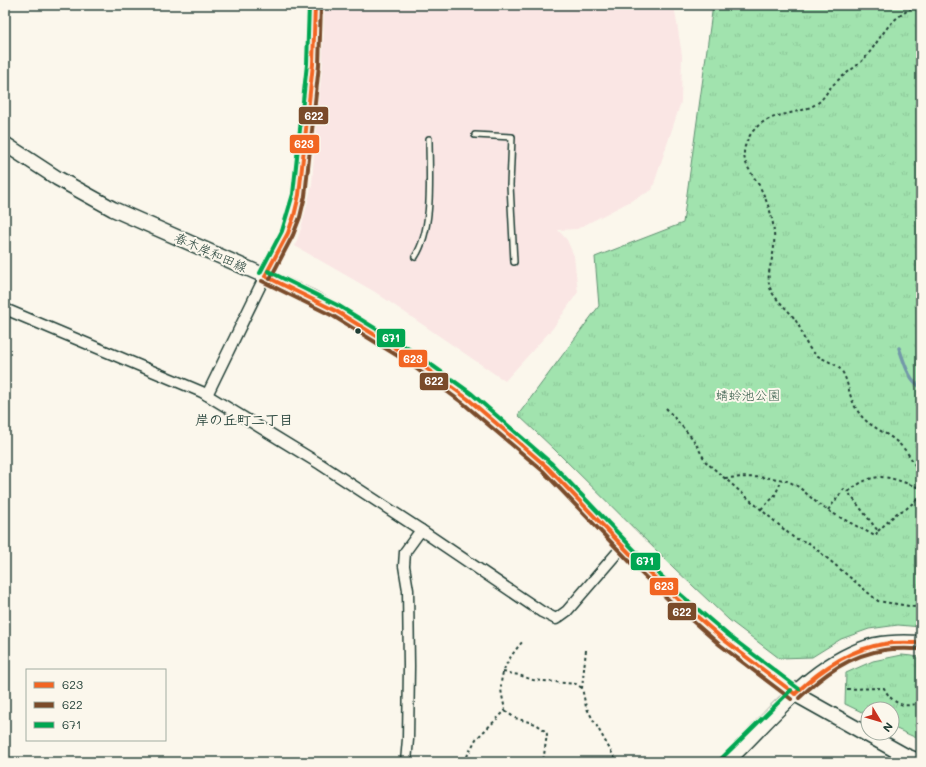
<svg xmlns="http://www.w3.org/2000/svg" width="926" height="767" viewBox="0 0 926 767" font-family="Mali,'Klee One',sans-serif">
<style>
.built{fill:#fae6e4}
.park{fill:url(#park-tufts);stroke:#609071}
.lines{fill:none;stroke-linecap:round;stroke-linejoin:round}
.stream{stroke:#7399a9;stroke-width:3.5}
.lane-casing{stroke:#1f3d34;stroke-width:8}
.street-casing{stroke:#1f3d34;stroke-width:13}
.secondary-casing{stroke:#1f3d34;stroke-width:17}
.path{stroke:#1f3d34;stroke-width:2;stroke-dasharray:3 3;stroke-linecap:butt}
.lane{stroke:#fbf7ec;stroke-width:5}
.street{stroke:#fbf7ec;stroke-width:10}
.secondary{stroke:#fbf7ec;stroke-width:14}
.bus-1-casing{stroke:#fbf7ec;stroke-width:7}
.bus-2-casing{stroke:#fbf7ec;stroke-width:7}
.bus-3-casing{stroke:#fbf7ec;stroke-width:7}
.bus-1{stroke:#f26522;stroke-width:4}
.bus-2{stroke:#7a4b2a;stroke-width:4}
.bus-3{stroke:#00a651;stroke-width:4}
.bus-dot{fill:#1f3d34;stroke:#fbf7ec;stroke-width:1.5}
.labels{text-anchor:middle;stroke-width:4;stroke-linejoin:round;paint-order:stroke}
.street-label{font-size:13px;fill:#1f3d34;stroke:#fbf7ec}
.park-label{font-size:13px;fill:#395e4c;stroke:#fbf7ec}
.neighbourhood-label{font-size:14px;font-weight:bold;fill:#1f3d34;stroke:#fbf7ec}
.line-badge{stroke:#fbf7ec;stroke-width:1.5}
.badge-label{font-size:11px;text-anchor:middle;font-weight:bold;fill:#fff}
</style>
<defs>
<pattern id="park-tufts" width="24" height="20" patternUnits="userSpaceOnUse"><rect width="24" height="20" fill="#a1e3ae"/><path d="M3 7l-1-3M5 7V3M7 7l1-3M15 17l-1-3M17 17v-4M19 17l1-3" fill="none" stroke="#8ac496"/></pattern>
</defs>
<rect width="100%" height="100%" fill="#fbf7ec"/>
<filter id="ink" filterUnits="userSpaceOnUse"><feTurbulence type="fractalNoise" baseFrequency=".025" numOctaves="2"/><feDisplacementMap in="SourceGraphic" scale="8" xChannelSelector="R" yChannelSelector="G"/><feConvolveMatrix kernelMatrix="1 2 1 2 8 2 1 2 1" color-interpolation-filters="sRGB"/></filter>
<g filter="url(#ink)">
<polygon class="built" points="323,5 674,5 682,55 681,102 652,190 577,229 558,230 567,240 574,256 578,292 553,328 505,381 375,292 295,246 301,228 312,185"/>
<g class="park">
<polygon points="713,5 921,5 921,627 898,625 869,629 841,639 812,657 779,658 729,620 674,568 554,449 518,415 599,306 595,257 683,223"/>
<polygon points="902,655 921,657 921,740 892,727 892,709 868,709 868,715 845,704 846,673 873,661"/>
</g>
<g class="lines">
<path class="stream" d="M899,348C904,361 908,380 921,387"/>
<defs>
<g id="lane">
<polyline points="475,135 512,137 510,185 514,262"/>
<path d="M415,257C434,228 429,173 429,139"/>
</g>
<g id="street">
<polyline points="5,309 202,392 320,464 421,530 542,612 556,619 567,611 623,546"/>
<polyline points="207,395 265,276 288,233 294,216 299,195 307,128 313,64 315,5"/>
<polyline points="406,762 408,739 409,666 408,590 404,566 405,552 421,530"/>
</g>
<g id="secondary">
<polyline points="5,144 57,178 113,209 265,276 312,298 336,311 409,356 468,399 547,467 635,559 676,598 724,640 795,694 870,736 906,756 921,762"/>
<path d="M726,762C772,719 812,662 875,645C890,642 906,642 921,643"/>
</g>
</defs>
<use href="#lane" class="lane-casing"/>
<use href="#street" class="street-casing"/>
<use href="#secondary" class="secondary-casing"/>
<g class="path">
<path d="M917,5C906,11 895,18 887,28C879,38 873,49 864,59C855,68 844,74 835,83C829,88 825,97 819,102C799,117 770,110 753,131C736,154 746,165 759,185C763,193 766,200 769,208C773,220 775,233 774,246C773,263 763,278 773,294C780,304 790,311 796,321C802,330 804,343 812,351C820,360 833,361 841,370C848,379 848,392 853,402C855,408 859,413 863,418C871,426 880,430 889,436C905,446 914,461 921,478"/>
<polyline points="666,408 693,439 706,462 794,538 809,543 878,601 921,608"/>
<path d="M725,478C742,477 771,476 787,481C801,486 809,497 821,506C838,517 857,526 875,536L878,531L848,492C875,470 886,476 917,487L921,486"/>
<polyline points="761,509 774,497 782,480"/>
<polyline points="828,510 844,489 848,492"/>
<polyline points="878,531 897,513 906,509 921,496"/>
<polyline points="586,650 582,688 586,707 617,762"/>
<polyline points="503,672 519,675 533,680 576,684 582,688"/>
<path d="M847,689L884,688C892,704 906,710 921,701"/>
<polyline points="505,711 515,718 536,724 543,729 547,734 543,762"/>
<path d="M464,762L476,739L505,711C504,703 501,694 501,686C501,668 512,654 523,641"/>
</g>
<use href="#lane" class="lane"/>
<use href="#street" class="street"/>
<use href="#secondary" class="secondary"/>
<defs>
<g id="bus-1">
<polyline points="265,276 336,311 409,356 468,399 547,467 635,559 676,598 724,640 795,694"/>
<polyline points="265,276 288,233 294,216 299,195 313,64 315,5"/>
<path d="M795,694C820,670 849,649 884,644C896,642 909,643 921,643"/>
</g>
<g id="bus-2">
<polyline points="270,279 293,235 300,217 305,196 319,65 321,5"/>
<polyline points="262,281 333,316 406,361 464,404 543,471 631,563 672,603 720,645 791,699"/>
<path d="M799,698C823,675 850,655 884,650C896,648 909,649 921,649"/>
</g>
<g id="bus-3">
<polyline points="268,271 339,306 412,351 472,394 551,463 639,555 680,594 728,635 799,689"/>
<polyline points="260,273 282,231 293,194 307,64 309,5"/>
<polyline points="722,758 791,690"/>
</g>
</defs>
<use href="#bus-1" class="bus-1-casing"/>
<use href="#bus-2" class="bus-2-casing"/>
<use href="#bus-3" class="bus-3-casing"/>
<use href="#bus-1" class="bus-1"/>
<use href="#bus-2" class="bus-2"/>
<use href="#bus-3" class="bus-3"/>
</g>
</g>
<circle class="bus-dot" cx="358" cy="331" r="3.5"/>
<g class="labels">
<g class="street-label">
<text transform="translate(211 252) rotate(24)" y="5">春木岸和田線</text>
</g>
<g class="park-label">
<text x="748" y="400">蜻蛉池公園</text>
</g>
<g class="neighbourhood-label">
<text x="244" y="425">岸の丘町二丁目</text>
</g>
</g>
<g class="line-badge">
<rect x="298" y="106" width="31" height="19" rx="4" fill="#7a4b2a"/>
<rect x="289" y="134" width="31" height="20" rx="4" fill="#f26522"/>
<rect x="376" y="328" width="30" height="20" rx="4" fill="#00a651"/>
<rect x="398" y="349" width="30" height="19" rx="4" fill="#f26522"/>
<rect x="419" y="372" width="30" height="19" rx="4" fill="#7a4b2a"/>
<rect x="630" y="552" width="31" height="19" rx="4" fill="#00a651"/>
<rect x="649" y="577" width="30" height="19" rx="4" fill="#f26522"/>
<rect x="667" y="602" width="30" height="19" rx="4" fill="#7a4b2a"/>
</g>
<g class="badge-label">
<text x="314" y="120">622</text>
<text x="304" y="148">623</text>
<text x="391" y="342">671</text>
<text x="413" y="363">623</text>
<text x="434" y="385">622</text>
<text x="645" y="565">671</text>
<text x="664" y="590">623</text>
<text x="682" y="616">622</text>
</g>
<rect width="926" height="767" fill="none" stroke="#fbf7ec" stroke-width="20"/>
<rect x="10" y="10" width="906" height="747" fill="none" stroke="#1f3d34" stroke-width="1.5" filter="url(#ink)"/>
<rect x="26" y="669" width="140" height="72" fill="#fbf7ec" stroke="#a3ada2"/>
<rect x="34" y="682" width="20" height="6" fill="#f26522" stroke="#a3ada2"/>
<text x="62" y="689" font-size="12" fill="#1f3d34">623</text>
<rect x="34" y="702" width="20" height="6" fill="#7a4b2a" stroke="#a3ada2"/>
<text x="62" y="709" font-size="12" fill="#1f3d34">622</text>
<rect x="34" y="722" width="20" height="6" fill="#00a651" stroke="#a3ada2"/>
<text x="62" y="729" font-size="12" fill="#1f3d34">671</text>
<g transform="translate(880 721) rotate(128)"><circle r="19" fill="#fbf7ec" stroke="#a3ada2"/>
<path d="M0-3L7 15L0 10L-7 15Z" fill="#c8321e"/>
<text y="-6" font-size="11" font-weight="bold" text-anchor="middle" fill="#1f3d34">N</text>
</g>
</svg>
